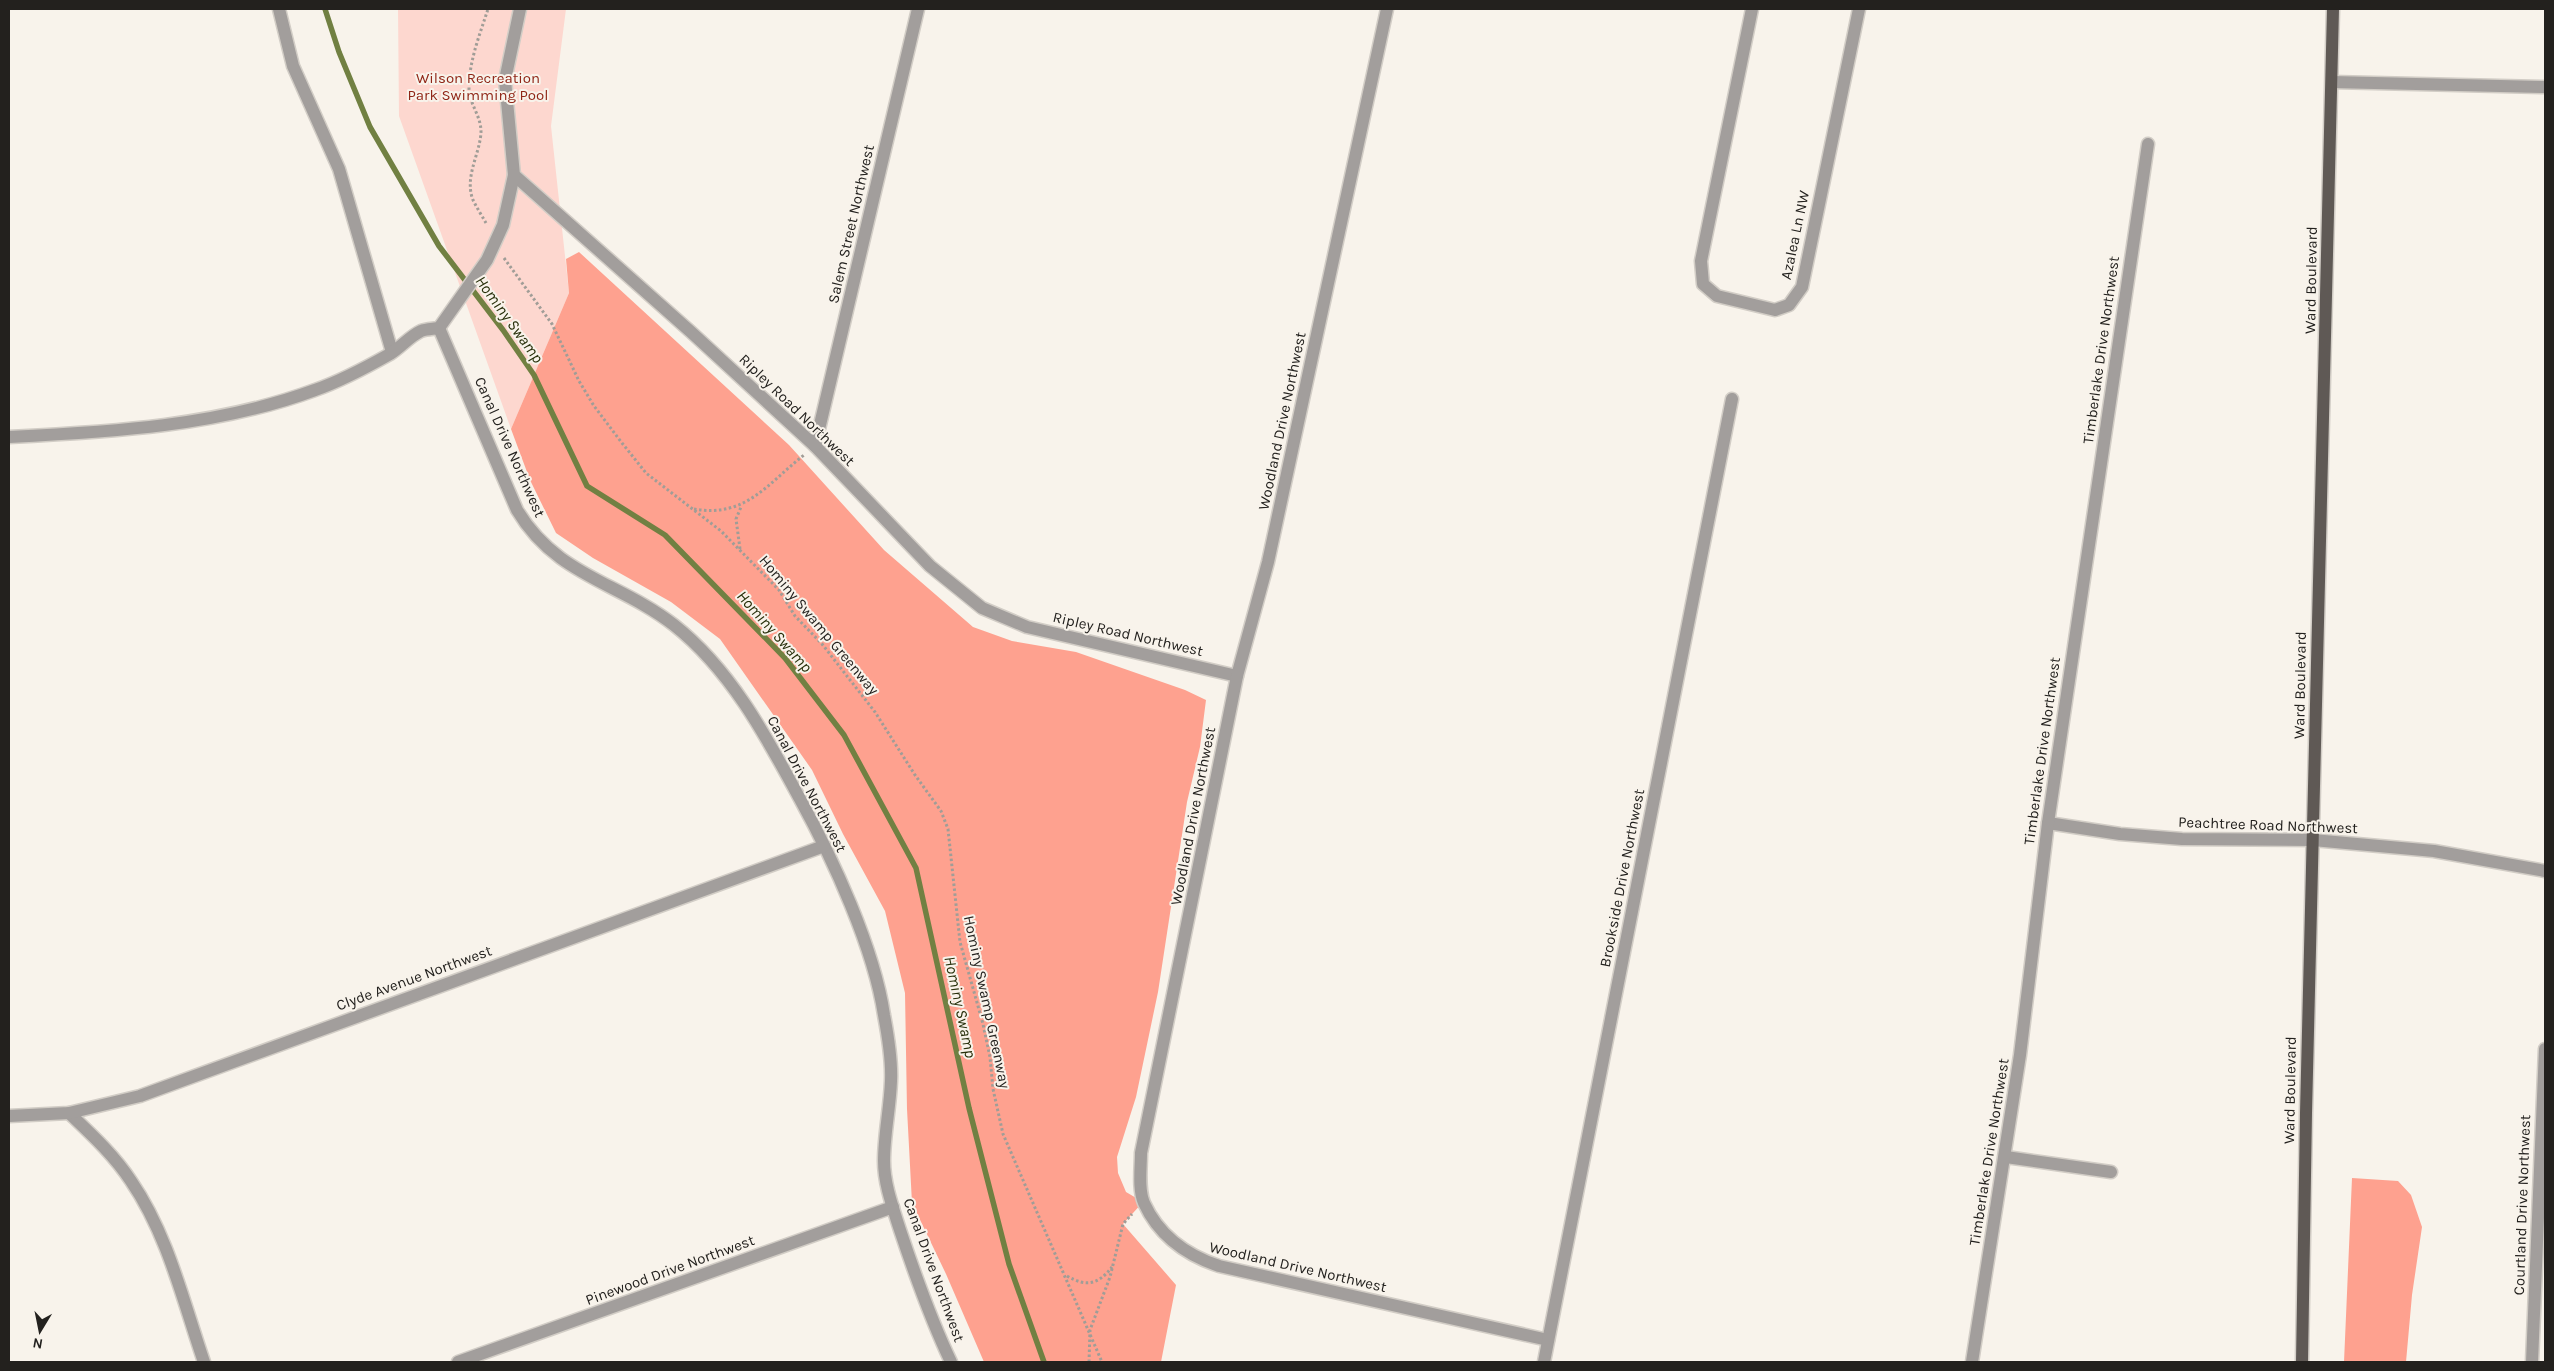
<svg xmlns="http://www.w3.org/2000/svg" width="2554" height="1371" viewBox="0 0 2554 1371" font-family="Karla,sans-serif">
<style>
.green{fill:#fdd7cf}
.forest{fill:#fea18f}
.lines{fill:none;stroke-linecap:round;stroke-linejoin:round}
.stream{stroke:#718042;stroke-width:5.5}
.minor-casing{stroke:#d2cdc6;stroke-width:15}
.major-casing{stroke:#d2cdc6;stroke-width:15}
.path{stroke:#a09d97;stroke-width:3;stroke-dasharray:2.5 2.5;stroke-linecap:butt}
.minor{stroke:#a29e9c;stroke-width:12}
.major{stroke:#5f5955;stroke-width:12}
.labels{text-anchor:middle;stroke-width:4;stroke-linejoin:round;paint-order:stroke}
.park-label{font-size:15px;fill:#902617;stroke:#f8f3eb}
.street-label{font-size:15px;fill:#23211e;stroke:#f8f3eb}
.water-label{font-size:16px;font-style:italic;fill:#272f0a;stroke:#f8f3eb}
</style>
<rect width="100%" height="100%" fill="#f8f3eb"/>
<polygon class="green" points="398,9 566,9 551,126 569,293 511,429 399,116"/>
<g class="forest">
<polygon points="579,252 789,445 884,550 973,627 1012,641 1076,652 1185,690 1206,700 1200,747 1187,802 1158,992 1136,1097 1117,1157 1118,1173 1126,1192 1143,1202 1123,1224 1176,1285 1161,1362 984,1362 946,1274 912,1203 907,1109 905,993 885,911 843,834 812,770 720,639 671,602 593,558 556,533 530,480 511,429 569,293 566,259"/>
<polygon points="2352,1178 2398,1181 2411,1195 2422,1227 2412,1295 2406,1362 2344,1362"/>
</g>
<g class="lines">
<polyline class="stream" points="325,9 339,52 370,127 439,246 503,330 534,375 587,486 665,535 785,658 844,735 916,868 969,1108 1009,1264 1044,1362"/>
<defs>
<g id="minor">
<polyline points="279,9 293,66 339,169 392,352"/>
<polyline points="520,9 505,80 514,175 691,332 815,446 930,566 982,608 1027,627 1237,676"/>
<path d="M1387,9L1268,562L1237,676L1141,1153C1141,1168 1138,1189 1144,1203C1159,1236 1186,1255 1219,1266L1548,1340"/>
<polyline points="1752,9 1701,261 1703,284 1717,296 1775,310 1789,305 1802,287 1859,9"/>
<polyline points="2332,82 2545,87"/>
<path d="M439,328L517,510C556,576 619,582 674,625C731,670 766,736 800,799C833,859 874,948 884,1015C888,1036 892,1060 891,1081C890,1108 884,1135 884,1161C884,1184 893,1208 900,1230C915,1275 931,1320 951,1362"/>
<path d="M9,437C111,432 218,426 315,390C341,381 367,367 390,354C400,348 410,336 421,331C426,329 433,329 439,328L487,260L503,225L514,175"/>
<polyline points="815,446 918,9"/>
<polyline points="2048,823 2120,834 2182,839 2313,840 2434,851 2545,871"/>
<path d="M69,1113C91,1134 114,1155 131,1181C168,1235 183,1301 204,1362"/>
<polyline points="9,1116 69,1113 140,1096 824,846"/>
<polyline points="2006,1157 2111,1172"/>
<polyline points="458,1362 893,1207"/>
<polyline points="1544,1362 1732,399"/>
<polyline points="1972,1362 2020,1055 2048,823 2148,144"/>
<polyline points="2532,1362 2545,1049"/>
</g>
<polyline id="major" points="2302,1362 2306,1113 2333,9"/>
</defs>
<use href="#minor" class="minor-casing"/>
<use href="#major" class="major-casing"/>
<g class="path">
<path d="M486,223C482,216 477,208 473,200C464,177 480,154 481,132C481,115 469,104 469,88C469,61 480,34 488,9"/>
<polyline points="504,258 552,324 579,381 594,406 622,443 646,473 721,531 779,590 795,616 822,644 875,712 915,775 941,811 948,829 960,942 983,1024 990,1057 993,1089 1003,1134 1102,1362"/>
<path d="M694,509C746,518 767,484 804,455"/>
<polyline points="740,549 736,519 741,507"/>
<path d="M1067,1276C1086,1287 1098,1285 1112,1267"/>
<polyline points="1089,1362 1090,1330 1110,1277 1123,1224 1132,1214"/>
</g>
<use href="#minor" class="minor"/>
<use href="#major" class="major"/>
</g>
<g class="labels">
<g class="park-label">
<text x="478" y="83">Wilson Recreation<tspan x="478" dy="17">Park Swimming Pool</tspan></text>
</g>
<g class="street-label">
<text transform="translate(851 224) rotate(-77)" y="5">Salem Street Northwest</text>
<text transform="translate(1795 235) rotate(-78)" y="5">Azalea Ln NW</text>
<text transform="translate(2311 280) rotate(-89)" y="5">Ward Boulevard</text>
<text transform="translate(2101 350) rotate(-82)" y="5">Timberlake Drive Northwest</text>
<text transform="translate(797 410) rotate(44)" y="5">Ripley Road Northwest</text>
<text transform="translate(1282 421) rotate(-78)" y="5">Woodland Drive Northwest</text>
<text transform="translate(510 447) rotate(66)" y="5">Canal Drive Northwest</text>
<text transform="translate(819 625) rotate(50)" y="5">Hominy Swamp Greenway</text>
<text transform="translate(1128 634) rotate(13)" y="5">Ripley Road Northwest</text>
<text transform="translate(2300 685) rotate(-89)" y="5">Ward Boulevard</text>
<text transform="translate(2042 751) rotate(-82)" y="5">Timberlake Drive Northwest</text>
<text transform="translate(807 784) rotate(62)" y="5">Canal Drive Northwest</text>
<text transform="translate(1193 816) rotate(-79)" y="5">Woodland Drive Northwest</text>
<text transform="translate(2268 825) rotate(2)" y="5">Peachtree Road Northwest</text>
<text transform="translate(1622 878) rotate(-79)" y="5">Brookside Drive Northwest</text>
<text transform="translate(414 978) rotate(-20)" y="5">Clyde Avenue Northwest</text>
<text transform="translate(987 1002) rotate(78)" y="5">Hominy Swamp Greenway</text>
<text transform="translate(2290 1090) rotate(-89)" y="5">Ward Boulevard</text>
<text transform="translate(1989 1152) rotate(-81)" y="5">Timberlake Drive Northwest</text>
<text transform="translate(2522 1205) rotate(-88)" y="5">Courtland Drive Northwest</text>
<text transform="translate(1298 1267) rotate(13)" y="5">Woodland Drive Northwest</text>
<text transform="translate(670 1270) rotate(-20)" y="5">Pinewood Drive Northwest</text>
<text transform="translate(934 1270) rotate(70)" y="5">Canal Drive Northwest</text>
</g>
<g class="water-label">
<text transform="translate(510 319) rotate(54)" y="6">Hominy Swamp</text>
<text transform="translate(775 631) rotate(48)" y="6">Hominy Swamp</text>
<text transform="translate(961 1007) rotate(78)" y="6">Hominy Swamp</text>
</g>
</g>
<rect width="2554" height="1371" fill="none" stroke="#23211e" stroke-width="20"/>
<g transform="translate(40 1331) rotate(190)" stroke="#f8f3eb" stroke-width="4" paint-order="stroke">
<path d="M0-4L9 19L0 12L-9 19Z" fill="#23211e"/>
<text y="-8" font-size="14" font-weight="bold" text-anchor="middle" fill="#23211e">N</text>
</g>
</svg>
